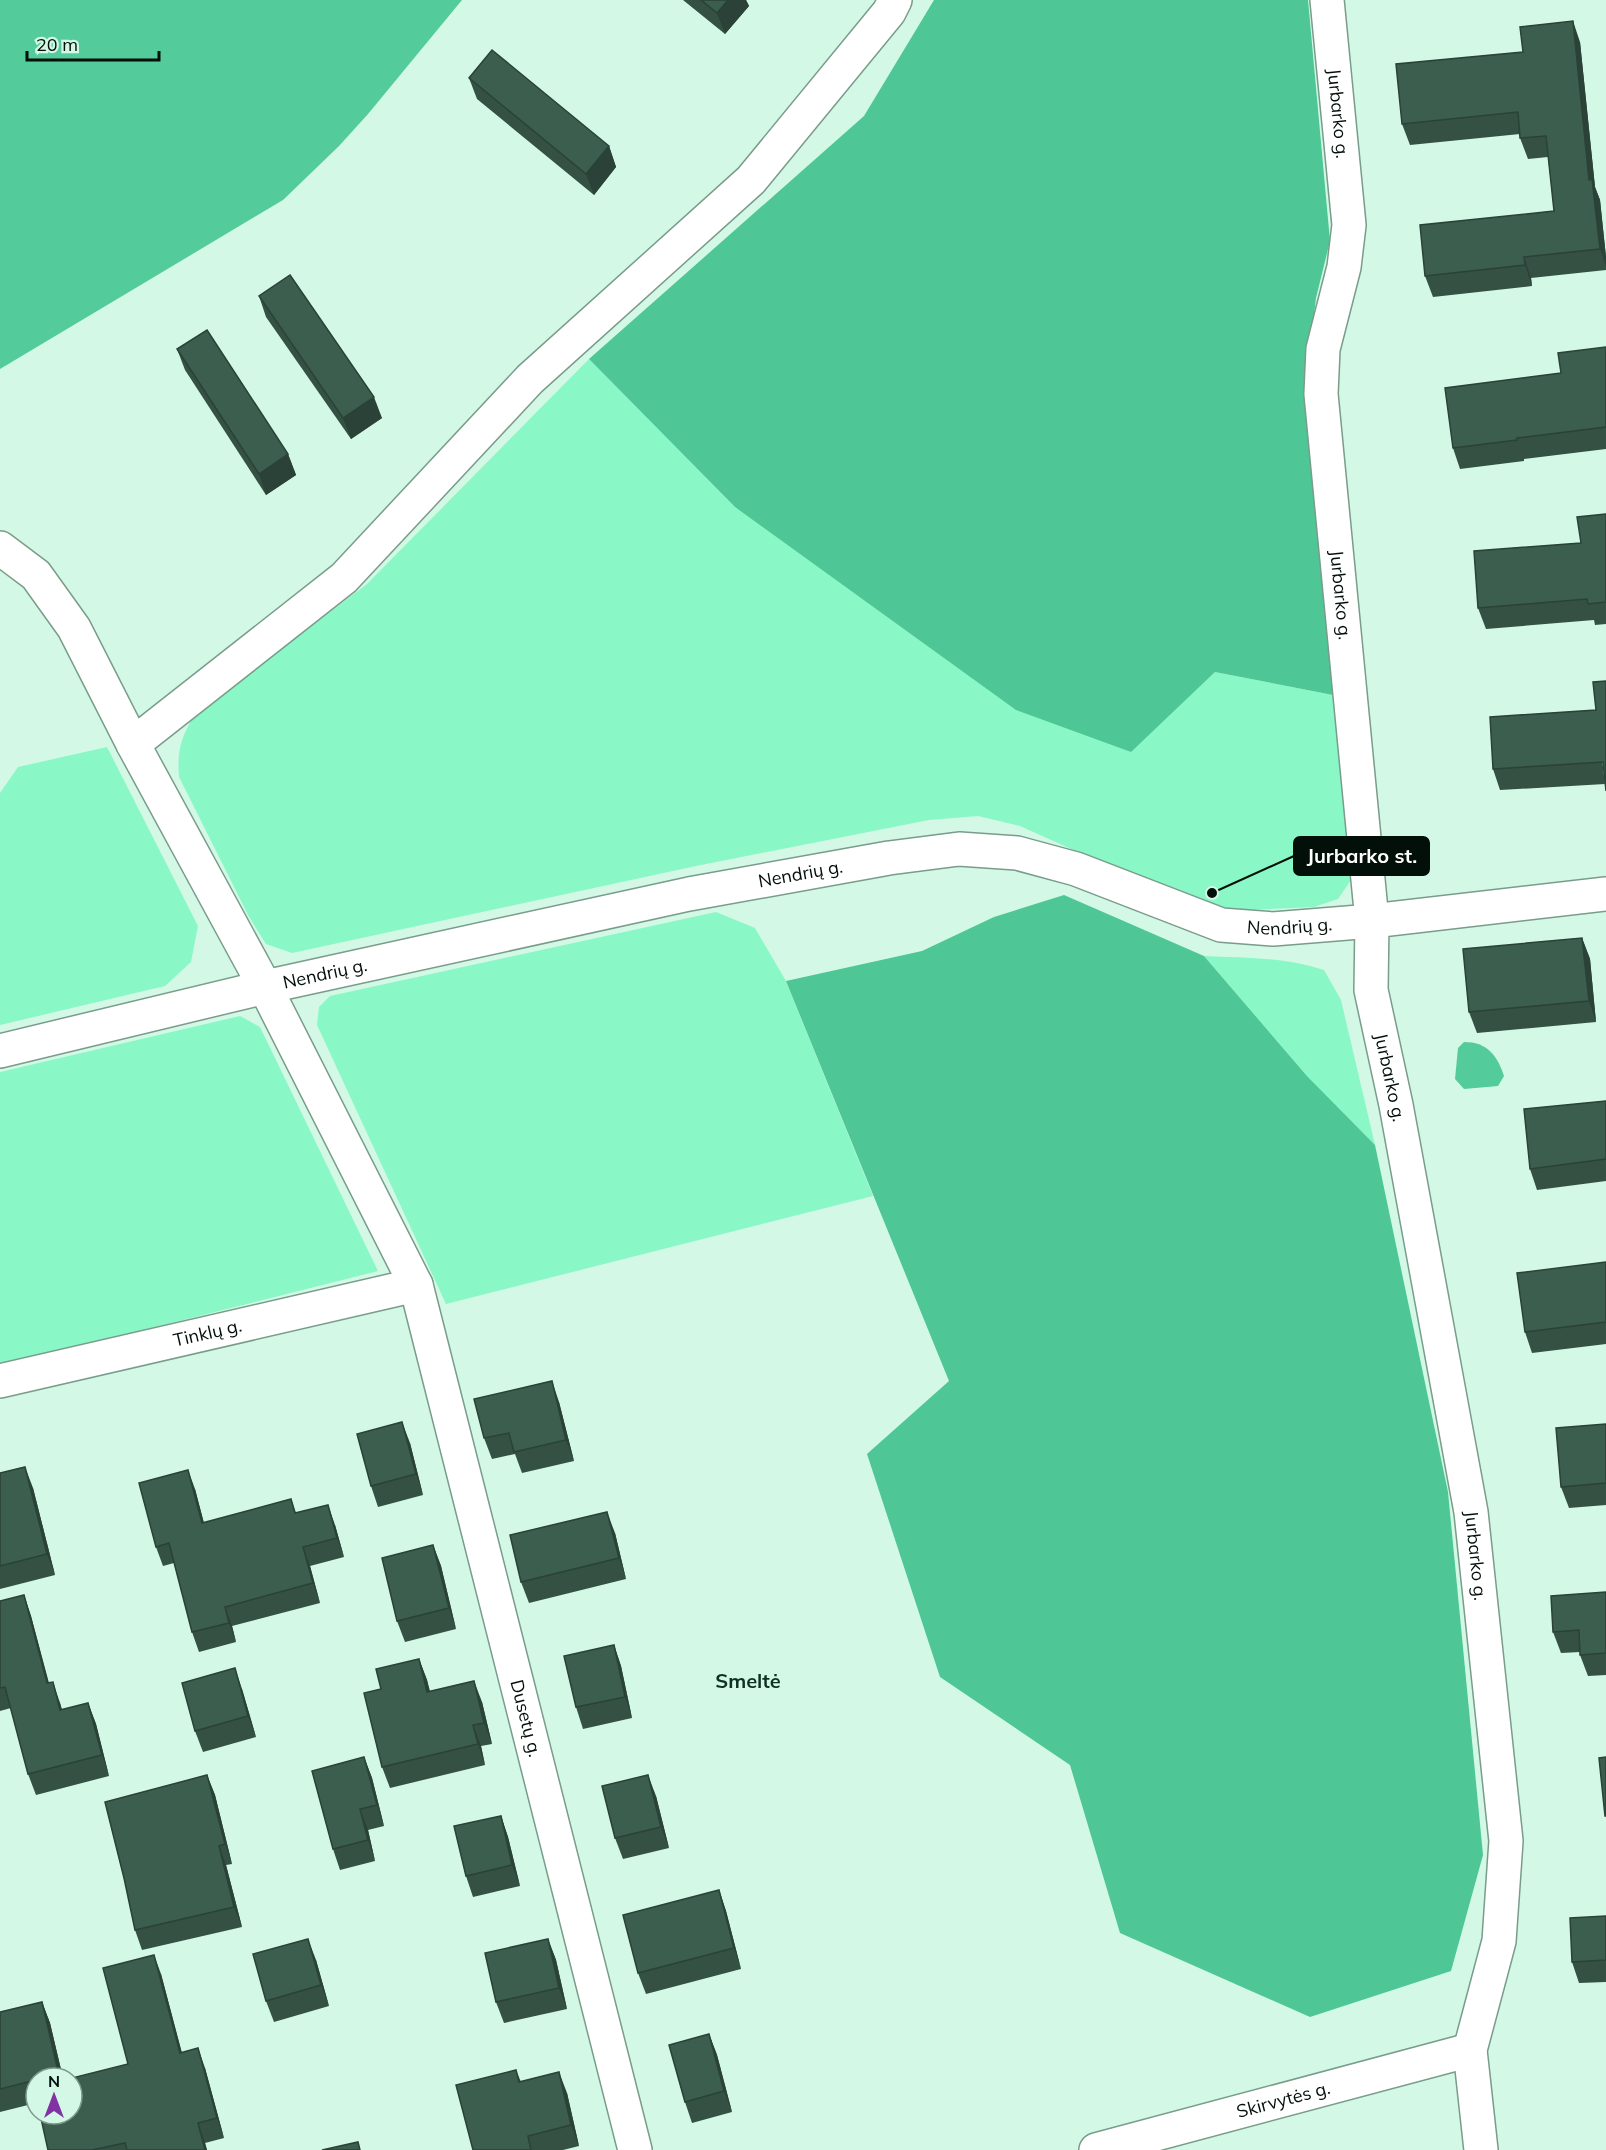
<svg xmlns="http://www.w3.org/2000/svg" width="1606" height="2150" viewBox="0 0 1606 2150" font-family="Mulish,sans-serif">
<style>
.green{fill:#8af7c6}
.forest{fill:#4ec695}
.water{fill:#53cb9a}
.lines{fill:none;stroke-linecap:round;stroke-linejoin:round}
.minor-casing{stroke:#799c8b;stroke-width:36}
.minor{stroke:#fff;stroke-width:33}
.wall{fill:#345143}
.shaded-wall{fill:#2a4237}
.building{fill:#3c5e4e;stroke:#2a4237;stroke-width:1.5}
.labels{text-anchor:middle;stroke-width:6;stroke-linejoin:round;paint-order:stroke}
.street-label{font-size:18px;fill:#030f09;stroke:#d3f9e6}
.neighbourhood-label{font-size:20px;font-weight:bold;fill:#0f3123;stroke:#d3f9e6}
.leader{fill:none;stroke:#030f09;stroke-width:2}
.callout-dot{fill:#030f09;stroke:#d3f9e6;stroke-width:2}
.callout{fill:#030f09;stroke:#030f09;stroke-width:2}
.callout-label{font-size:20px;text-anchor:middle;font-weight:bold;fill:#fff}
</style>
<rect width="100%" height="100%" fill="#d3f9e6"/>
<g class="green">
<path d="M589,359L735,507L1130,752L1215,672L1333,695L1351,880L1338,899L1314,907L1250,910L1201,905L1109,866L1020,826L978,816L929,820L696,866L292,953L266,944L249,917L179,777C177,749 181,739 194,715L367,584Z"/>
<polygon points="107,747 198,926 191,962 165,986 0,1025 0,793 18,767"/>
<polygon points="716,912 755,928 786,981 873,1196 446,1304 317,1025 319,1007 330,996"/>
<path d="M1204,956C1245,958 1284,957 1324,970L1341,1000L1375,1145L1307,1076Z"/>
<polygon points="240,1016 260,1027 378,1271 0,1366 0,1072"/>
</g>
<g class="forest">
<polygon points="934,0 1308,0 1330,241 1316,298 1311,340 1333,695 1215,672 1131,752 1016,710 735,507 589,359 864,116"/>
<polygon points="1064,895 1204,956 1307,1076 1375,1145 1448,1492 1483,1855 1451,1971 1310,2017 1120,1933 1070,1765 940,1677 867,1454 949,1381 786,981 922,951 994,917"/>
</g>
<g class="water">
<polygon points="0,0 462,0 368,114 339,146 283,200 0,369"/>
<path d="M1464,1042C1487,1042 1497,1055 1504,1076L1498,1086L1464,1089L1455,1079L1458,1048Z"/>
</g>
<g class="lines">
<defs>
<g id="minor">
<path id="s1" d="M1327,0L1349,225L1344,267L1323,349L1321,394L1372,921L1371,990L1396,1105L1471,1512L1506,1841L1499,1941L1470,2050L1481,2150"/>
<path id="s2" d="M0,548L36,575L74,628L133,744L265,987L416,1285L635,2150"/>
<polyline points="133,744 344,578 530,379 751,180 889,12 895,0"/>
<path id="s3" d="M0,1051L265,987L689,894L889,858L959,849L1017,853L1076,869L1221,925L1273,929L1372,921L1606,894"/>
<path id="s4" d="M0,1381L416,1285"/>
<path id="s5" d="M1096,2150L1470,2050"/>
</g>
</defs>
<use href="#minor" class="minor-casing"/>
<use href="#minor" class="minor"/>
</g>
<g class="wall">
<polygon points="683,0 746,0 749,6 725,34"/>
<polygon points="1580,42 1595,187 1600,200 1606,257 1606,270 1531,278 1532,286 1433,297 1425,276 1554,211 1548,157 1528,159 1520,138 1520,134 1410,145 1402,124 1523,52"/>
<polygon points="469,78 609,146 616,167 594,195 477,99"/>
<polygon points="259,296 382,418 351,439 266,317"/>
<polygon points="1606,347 1606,449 1524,459 1524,461 1460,469 1453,448 1561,373"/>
<polygon points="177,349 288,454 296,475 266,495 185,370"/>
<polygon points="1606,514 1606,624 1595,625 1594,620 1486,629 1478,608 1581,543"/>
<polygon points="1596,710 1605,784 1500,790 1493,769"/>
<polygon points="1582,938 1590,959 1596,1022 1477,1033 1469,1012"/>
<polygon points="1606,1101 1606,1181 1537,1190 1530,1169"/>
<polygon points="1606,1262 1606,1344 1532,1353 1525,1332"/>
<polygon points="559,1402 574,1461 522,1473 515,1454 492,1459 484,1438"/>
<polygon points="1606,1424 1606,1505 1569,1508 1561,1487"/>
<polygon points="410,1443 423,1495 378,1507 371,1486"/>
<polygon points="0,1473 33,1488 55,1575 0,1589"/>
<polygon points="195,1489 204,1523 291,1499 296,1513 335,1525 344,1557 310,1566 320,1603 232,1626 236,1642 199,1652 192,1632 174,1563 163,1566 156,1547"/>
<polygon points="615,1533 626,1579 529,1603 521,1582"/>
<polygon points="433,1545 441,1566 456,1629 405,1642 397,1621"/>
<polygon points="1606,1592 1606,1675 1588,1676 1580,1655 1580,1652 1561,1653 1553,1632"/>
<polygon points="24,1595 31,1616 49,1683 60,1703 62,1710 88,1703 96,1724 109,1776 36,1795 28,1774 11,1708 0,1711 0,1601"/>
<polygon points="614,1645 621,1666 632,1718 583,1729 576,1707"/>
<polygon points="419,1659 427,1680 430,1691 482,1702 492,1744 481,1746 485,1765 390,1788 382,1767 381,1689"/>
<polygon points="242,1689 256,1737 203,1752 195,1731"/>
<polygon points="364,1757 372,1778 384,1826 368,1830 375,1861 340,1870 333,1849"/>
<polygon points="207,1775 215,1795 232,1864 226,1865 242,1927 142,1950 135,1930"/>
<polygon points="656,1796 669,1848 623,1859 615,1838"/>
<polygon points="501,1816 508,1837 520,1886 473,1897 466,1876"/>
<polygon points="719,1890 726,1911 741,1969 646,1994 638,1973"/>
<polygon points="1606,1916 1606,1982 1579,1983 1572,1962"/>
<polygon points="548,1939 556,1960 567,2009 504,2023 496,2002"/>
<polygon points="316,1960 329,2006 274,2022 266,2001"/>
<polygon points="161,1974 182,2053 205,2068 224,2138 205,2143 207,2150 48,2150 128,2064"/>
<polygon points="42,2002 50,2023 63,2078 36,2078 36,2103 0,2112 0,2012"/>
<polygon points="709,2034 717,2055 732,2112 692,2123 685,2102"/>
<polygon points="516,2070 521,2082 567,2093 579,2146 563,2150 473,2150"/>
</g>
<g class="shaded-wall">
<polygon points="728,0 746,0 749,6 725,34 717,13"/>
<polygon points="1573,21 1580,42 1595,187 1600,200 1606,257 1606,266 1600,249 1589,180"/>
<polygon points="609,146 616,167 594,195 586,174"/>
<polygon points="1524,257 1531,278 1532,286 1525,265"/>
<polygon points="374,397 382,418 351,439 343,418"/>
<polygon points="288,454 296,475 266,495 259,474"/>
<polygon points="1582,938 1590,959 1596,1022 1589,1001"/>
<polygon points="552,1381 559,1402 574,1461 566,1440"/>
<polygon points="402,1422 410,1443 423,1495 416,1474"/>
<polygon points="25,1467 33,1488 55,1575 47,1554"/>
<polygon points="188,1470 195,1489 209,1543 202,1523"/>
<polygon points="328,1505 335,1525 344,1557 337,1538"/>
<polygon points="607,1512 615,1533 626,1579 619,1558"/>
<polygon points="433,1545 441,1566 456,1629 449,1608"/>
<polygon points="303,1547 310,1566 320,1603 313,1583"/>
<polygon points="24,1595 31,1616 54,1704 47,1683"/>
<polygon points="225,1607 232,1626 236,1642 229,1623"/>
<polygon points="614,1645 621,1666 632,1718 625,1697"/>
<polygon points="419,1659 427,1680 434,1713 427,1692"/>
<polygon points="235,1668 242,1689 256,1737 248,1716"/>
<polygon points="474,1681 482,1702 492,1744 484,1723"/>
<polygon points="53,1682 60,1703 68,1731 60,1710"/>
<polygon points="88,1703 96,1724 109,1776 102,1755"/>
<polygon points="473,1725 481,1746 485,1765 478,1744"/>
<polygon points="364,1757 372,1778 384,1826 377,1805"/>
<polygon points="207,1775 215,1795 232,1864 225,1844"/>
<polygon points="648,1775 656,1796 669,1848 661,1827"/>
<polygon points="360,1809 368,1830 375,1861 368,1840"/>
<polygon points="501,1816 508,1837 520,1886 512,1865"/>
<polygon points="219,1846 226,1865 242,1927 234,1907"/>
<polygon points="719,1890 726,1911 741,1969 734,1948"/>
<polygon points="308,1939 316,1960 329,2006 321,1985"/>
<polygon points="548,1939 556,1960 567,2009 559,1988"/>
<polygon points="154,1955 161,1974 187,2073 180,2053"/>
<polygon points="42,2002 50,2023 63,2078 61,2078 59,2075"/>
<polygon points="709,2034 717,2055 732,2112 724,2091"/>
<polygon points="198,2048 205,2068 224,2138 217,2118"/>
<polygon points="559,2072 567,2093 579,2146 571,2125"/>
<polygon points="198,2123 205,2143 207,2150 205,2150"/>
</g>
<g class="building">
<polygon points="701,0 728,0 717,13"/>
<polygon points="1573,21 1589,180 1592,179 1600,249 1524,257 1525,265 1425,276 1420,225 1554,211 1546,136 1520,138 1518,112 1402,124 1396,64 1523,52 1520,27"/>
<polygon points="492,50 609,146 586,174 469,78"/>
<polygon points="290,275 374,397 343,418 259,296"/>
<polygon points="207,330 288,454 259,474 177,349"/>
<polygon points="1606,347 1606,427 1517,438 1517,440 1453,448 1445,388 1561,373 1558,353"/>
<polygon points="1606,514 1606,602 1588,604 1587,599 1478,608 1474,551 1581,543 1577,517"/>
<polygon points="1606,681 1606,791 1603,762 1493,769 1490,717 1596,710 1593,682"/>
<polygon points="1582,938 1589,1001 1469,1012 1463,949"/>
<polygon points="1606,1101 1606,1159 1530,1169 1524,1109"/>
<polygon points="1606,1262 1606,1322 1525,1332 1517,1273"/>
<polygon points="552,1381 566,1440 514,1452 509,1433 484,1438 474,1399"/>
<polygon points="402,1422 416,1474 371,1486 357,1434"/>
<polygon points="1606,1424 1606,1483 1561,1487 1556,1428"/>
<polygon points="25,1467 47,1554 0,1566 0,1473"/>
<polygon points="188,1470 202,1523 291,1499 295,1513 328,1505 337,1538 303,1547 313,1583 225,1607 229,1623 192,1632 169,1543 156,1547 139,1483"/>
<polygon points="607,1512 619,1558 521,1582 510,1535"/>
<polygon points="433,1545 449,1608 397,1621 382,1558"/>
<polygon points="1606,1592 1606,1653 1580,1655 1579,1630 1553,1632 1551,1596"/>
<polygon points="24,1595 47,1683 53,1682 60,1710 88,1703 102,1755 28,1774 5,1687 0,1688 0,1601"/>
<polygon points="614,1645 625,1697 576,1707 564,1656"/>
<polygon points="419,1659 427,1692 474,1681 484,1723 473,1725 478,1744 382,1767 364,1693 381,1689 376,1669"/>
<polygon points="235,1668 248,1716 195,1731 182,1683"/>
<polygon points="364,1757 377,1805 360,1809 368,1840 333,1849 312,1771"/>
<polygon points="1606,1757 1606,1816 1605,1816 1599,1758"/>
<polygon points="207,1775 225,1844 219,1846 234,1907 135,1930 124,1878 105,1802"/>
<polygon points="648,1775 661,1827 615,1838 602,1786"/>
<polygon points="501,1816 512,1865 466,1876 454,1826"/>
<polygon points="719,1890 734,1948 638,1973 623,1915"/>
<polygon points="1606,1916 1606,1960 1572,1962 1570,1918"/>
<polygon points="308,1939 321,1985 266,2001 253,1954"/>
<polygon points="548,1939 559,1988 496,2002 485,1953"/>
<polygon points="154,1955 180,2053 198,2048 217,2118 198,2123 205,2150 127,2150 125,2143 92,2150 48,2150 40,2114 72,2114 72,2078 128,2064 103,1968"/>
<polygon points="42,2002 59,2075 45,2078 36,2078 36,2080 0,2089 0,2012"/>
<polygon points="709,2034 724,2091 685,2102 669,2045"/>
<polygon points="516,2070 519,2082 559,2072 571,2125 528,2136 531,2150 473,2150 456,2085"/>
<polygon points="358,2142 360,2150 322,2150"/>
</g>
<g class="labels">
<g class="street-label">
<text dy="6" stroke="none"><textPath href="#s1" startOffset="114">Jurbarko g.</textPath></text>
<text dy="6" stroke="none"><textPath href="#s1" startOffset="600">Jurbarko g.</textPath></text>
<text dy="6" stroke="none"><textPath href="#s3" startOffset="820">Nendrių g.</textPath></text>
<text dy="6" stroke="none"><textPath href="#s3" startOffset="1324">Nendrių g.</textPath></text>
<text dy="6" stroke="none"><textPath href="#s3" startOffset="334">Nendrių g.</textPath></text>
<text dy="6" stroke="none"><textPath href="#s1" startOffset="1086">Jurbarko g.</textPath></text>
<text dy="6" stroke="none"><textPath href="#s4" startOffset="213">Tinklų g.</textPath></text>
<text dy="6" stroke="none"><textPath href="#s1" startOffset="1572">Jurbarko g.</textPath></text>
<text dy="6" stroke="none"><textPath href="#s2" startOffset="1298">Dusetų g.</textPath></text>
<text dy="6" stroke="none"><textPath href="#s5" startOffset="194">Skirvytės g.</textPath></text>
</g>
<g class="neighbourhood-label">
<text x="748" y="1688">Smeltė</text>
</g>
</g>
<path class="leader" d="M1212 893L1294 856"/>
<circle class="callout-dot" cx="1212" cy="893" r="6"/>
<rect class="callout" x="1294" y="837" width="135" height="38" rx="6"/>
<g class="callout-label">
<text x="1362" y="863">Jurbarko st.</text>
</g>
<g transform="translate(54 2096)"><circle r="28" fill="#d3f9e6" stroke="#809b8e" stroke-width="1.5"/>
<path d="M0-4.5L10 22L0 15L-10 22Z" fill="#8133a4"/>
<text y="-9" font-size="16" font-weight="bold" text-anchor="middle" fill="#030f09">N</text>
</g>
<path d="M27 51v9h132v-9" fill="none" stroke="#030f09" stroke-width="3"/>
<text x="36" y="51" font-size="18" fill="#030f09" stroke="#d3f9e6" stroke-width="4.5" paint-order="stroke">20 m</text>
</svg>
